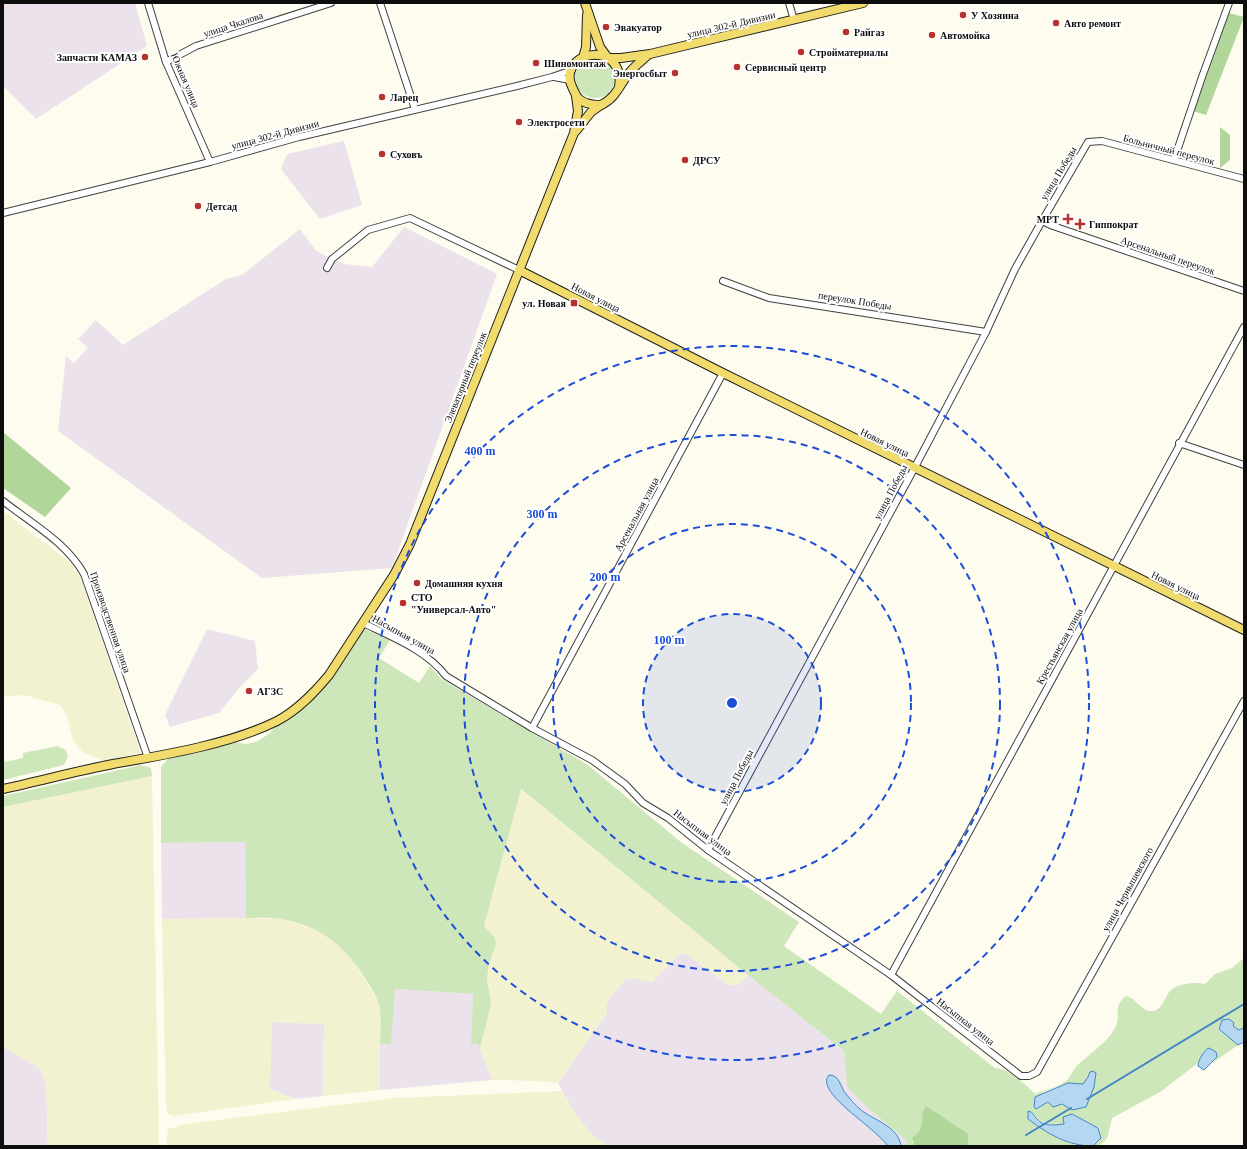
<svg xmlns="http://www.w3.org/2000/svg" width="1247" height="1149" viewBox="0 0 1247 1149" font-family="Georgia,serif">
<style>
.industrial{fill:#ebe2eb}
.farmland{fill:#f2f2d0}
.green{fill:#cde6ba;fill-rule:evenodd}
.forest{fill:#b0d69a}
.water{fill:#b6d7f2;stroke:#4186c5}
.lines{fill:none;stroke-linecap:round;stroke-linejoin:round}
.stream{stroke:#4186c5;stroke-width:2}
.minor-casing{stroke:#404040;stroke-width:8}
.major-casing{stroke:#1e1e1e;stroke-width:10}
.minor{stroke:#fff;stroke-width:6}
.major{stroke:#f0db6c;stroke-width:8}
.ring{fill:none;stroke:#1d4ed8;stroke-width:2;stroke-dasharray:7 5}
.poi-dot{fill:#b5322e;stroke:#fff;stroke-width:1.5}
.labels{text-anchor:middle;stroke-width:4;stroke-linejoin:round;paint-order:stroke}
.poi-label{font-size:10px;font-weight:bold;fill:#0d0d0d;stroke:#fff;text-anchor:start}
.street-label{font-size:10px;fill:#0d0d0d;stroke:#fff}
.centre{fill:#1d4ed8;stroke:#fff;stroke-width:2}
.ring-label{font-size:12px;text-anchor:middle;font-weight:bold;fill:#1d4ed8;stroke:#fff;stroke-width:4;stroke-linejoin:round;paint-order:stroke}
</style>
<rect width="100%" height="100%" fill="#fefcee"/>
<g class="industrial">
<polygon points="3,3 135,3 147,46 36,119 3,86"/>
<polygon points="344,141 362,205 320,219 281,169 287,154"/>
<polygon points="404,227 497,274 392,568 262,578 58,431 66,356 74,363 88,348 78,339 96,320 123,345 226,279 242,275 300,229 316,251 344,264 372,267"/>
<polygon points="207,629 255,641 258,669 239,688 219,713 170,727 165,715"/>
<polygon points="245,842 246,918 162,919 161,843"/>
<polygon points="679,954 686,954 729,985 739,985 748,975 844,1051 847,1087 868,1108 907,1141 906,1146 609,1146 592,1135 574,1112 558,1083 607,1013 606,1006 609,999 625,980 633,978 652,982"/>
<polygon points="394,989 473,994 471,1044 478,1044 493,1080 380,1090 380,1044 391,1045"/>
<polygon points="271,1022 324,1024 323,1096 295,1099 270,1089"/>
<polygon points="3,1047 33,1064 39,1068 42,1074 46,1083 48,1146 3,1146"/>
</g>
<g class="farmland">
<polygon points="3,511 67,560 75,569 82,582 141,754 105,761 83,752 73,741 67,715 60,705 24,695 3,697"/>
<polygon points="152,776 159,1146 48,1146 46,1083 42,1074 39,1068 33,1064 3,1047 3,807"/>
<polygon points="520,789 748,975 739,985 729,985 686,954 679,954 652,982 633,978 625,980 609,999 606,1006 607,1013 558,1083 537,1081 493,1080 480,1049 491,1004 487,977 489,963 496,945 484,926 485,917 495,888"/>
<polygon points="246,918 284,919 320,931 338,944 351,957 378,1001 380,1012 380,1090 323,1096 324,1024 272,1022 270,1089 295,1099 174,1116 168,1114 166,1108 162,919"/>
<polygon points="562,1091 574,1112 592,1135 609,1146 166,1146 168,1129 186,1124 395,1098"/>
</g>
<g class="green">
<circle cx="595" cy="78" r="20"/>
<path d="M364,629L390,640L379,658L419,683L430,666L441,679L588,765L682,843L799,922L784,946L881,1014L897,991L995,1068C1006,1067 1027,1085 1035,1094C1042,1091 1061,1086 1066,1081C1070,1078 1072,1072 1075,1068C1087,1055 1109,1042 1116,1026C1121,1014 1112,1007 1126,996C1136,998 1140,1010 1150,1011C1163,1012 1164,997 1171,990C1180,983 1195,982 1205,984L1215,974L1232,968L1244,958V1028L1239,1030L1233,1026L1219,1029L1238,1045L1214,1062L1217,1057L1206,1049L1198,1063L1160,1092L1112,1118L1107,1139L1099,1146H1093L1101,1138L1099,1128L1072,1114L1065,1120L1064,1124C1048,1126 1040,1123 1029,1111L1028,1119C1044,1131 1060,1141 1080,1146H969V1138L924,1108L922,1128L912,1141L915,1146H906L907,1141L868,1108L847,1087L844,1051L748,975L521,789L484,926L495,939L496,945L489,963L487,978L491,1004L480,1049L478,1044H471L473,994L395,989L391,1045L380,1044C380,1030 382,1014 378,1001C375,994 370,986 366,980C347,948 322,927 286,920C273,917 259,918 246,918L245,842L161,843V767L169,758L234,742L246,744L256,742L269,734L274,728L298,713L321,692ZM1088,1077L1096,1078L1091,1093L1066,1106L1048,1102L1043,1092L1067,1083L1083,1084Z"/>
<polygon points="57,746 66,750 68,757 64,765 3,780 3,756 5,762 23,758 23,753"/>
<polygon points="141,765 151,768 152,776 3,807 3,796"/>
</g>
<g class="forest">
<polygon points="1225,12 1244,17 1206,115 1193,111"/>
<polygon points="1220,127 1230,135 1230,160 1220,168"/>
<polygon points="3,432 71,488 45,517 3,488"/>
<path d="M926,1106L968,1134L969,1146L914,1145L912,1138C928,1127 918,1117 926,1106Z"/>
</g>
<g class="water">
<polygon points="1229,1019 1234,1023 1233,1026 1239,1030 1244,1028 1244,1042 1238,1045 1219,1029 1222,1020"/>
<path d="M1209,1048L1216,1052L1217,1057L1204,1070L1198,1066C1198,1061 1204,1050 1209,1048Z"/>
<polygon points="1093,1071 1096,1073 1094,1087 1086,1107 1072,1110 1062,1104 1053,1107 1048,1102 1036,1109 1034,1107 1035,1097 1068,1083 1083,1084 1088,1077 1090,1072"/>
<path d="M829,1075C840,1075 840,1087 846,1094C850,1099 856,1106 861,1110C875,1121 898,1126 901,1146H888C873,1127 837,1106 828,1087C826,1083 826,1078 829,1075Z"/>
<path d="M1028,1111C1034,1112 1033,1116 1037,1119C1044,1127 1055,1125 1064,1124L1063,1117L1072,1114L1098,1128L1101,1138L1093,1146C1068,1146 1048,1134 1028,1119Z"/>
</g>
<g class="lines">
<g class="stream">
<polyline points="1087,1099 1244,1004"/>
<polyline points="1026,1135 1071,1108"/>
</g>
<defs>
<g id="minor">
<polyline points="148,3 166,62 210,162"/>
<polyline points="380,3 415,109"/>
<polyline points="789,3 794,20"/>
<polyline points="166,62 196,46 331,3"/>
<polyline points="554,77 570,80"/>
<polyline points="1174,160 1202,77 1229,3"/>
<polyline points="3,213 210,162 299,137 517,86 552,77 572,70"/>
<polyline points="1042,221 1053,226 1244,291"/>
<polyline points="327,268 332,259 368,230 410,218 519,270"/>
<polyline points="723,281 769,298 986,332"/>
<polyline points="1179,443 1244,465"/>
<path d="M3,501C31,523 66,542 84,574L148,758"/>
<path d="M363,623C392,637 426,650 446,676L532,728L592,760L625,784L643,803L668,818L708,850L891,975L1021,1076H1029L1037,1072L1244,701"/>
<polyline points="532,728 723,373"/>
<polyline points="708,850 915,467 986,332 1015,269 1042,221 1088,142 1102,141 1244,179"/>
<polyline points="891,975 1244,327"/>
</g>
<g id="major">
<polyline points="585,3 600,47 608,58 621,58 650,54 863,3"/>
<polyline points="583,58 586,47 587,15"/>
<path d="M619,88C626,41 564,49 570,81C571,85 573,89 575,93C579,103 591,105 601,105C614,99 618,89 626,77C632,68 640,62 648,55"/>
<polyline points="576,131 591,112 601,105"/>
<polyline points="519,270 723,373 1244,630"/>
<path d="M3,789C40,781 76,771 113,764C164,755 231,744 277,721C298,710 314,693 329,675L394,575L410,544L574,133L578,111L576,96"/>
</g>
</defs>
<use href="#minor" class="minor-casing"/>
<use href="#major" class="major-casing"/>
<use href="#minor" class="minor"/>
<use href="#major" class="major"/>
</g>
<circle cx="732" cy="703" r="89" fill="#1d4ed8" fill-opacity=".12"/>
<g class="ring">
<circle cx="732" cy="703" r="89"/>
<circle cx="732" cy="703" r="179"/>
<circle cx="732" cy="703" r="268"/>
<circle cx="732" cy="703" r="357"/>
</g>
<g class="poi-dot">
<circle cx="963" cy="15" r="4"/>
<circle cx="1056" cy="23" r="4"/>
<circle cx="606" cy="27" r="4"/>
<circle cx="846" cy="32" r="4"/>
<circle cx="932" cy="35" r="4"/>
<circle cx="801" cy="52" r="4"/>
<circle cx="145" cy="57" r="4"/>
<circle cx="536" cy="63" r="4"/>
<circle cx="737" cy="67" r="4"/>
<circle cx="675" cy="73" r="4"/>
<circle cx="382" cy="97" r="4"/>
<circle cx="519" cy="122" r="4"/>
<circle cx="382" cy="154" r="4"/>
<circle cx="685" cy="160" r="4"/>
<circle cx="198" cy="206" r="4"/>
<path d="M1066 213h4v4h4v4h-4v4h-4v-4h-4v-4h4z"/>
<path d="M1078 218h4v4h4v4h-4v4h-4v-4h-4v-4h4z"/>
<rect x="570" y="299" width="8" height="8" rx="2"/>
<circle cx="417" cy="583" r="4"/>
<circle cx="403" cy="603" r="4"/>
<circle cx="249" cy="691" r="4"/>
</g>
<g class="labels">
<g class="poi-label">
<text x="971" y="19">У Хозяина</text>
<text x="1064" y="27">Авто ремонт</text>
<text x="614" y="31">Эвакуатор</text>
<text x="854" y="36">Райгаз</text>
<text x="940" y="39">Автомойка</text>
<text x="809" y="56">Стройматериалы</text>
<text x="137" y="61" text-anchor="end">Запчасти КАМАЗ</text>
<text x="544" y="67">Шиномонтаж</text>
<text x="745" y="71">Сервисный центр</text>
<text x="667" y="77" text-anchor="end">Энергосбыт</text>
<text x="390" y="101">Ларец</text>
<text x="527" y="126">Электросети</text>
<text x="390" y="158">Суховъ</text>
<text x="693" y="164">ДРСУ</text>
<text x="206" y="210">Детсад</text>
<text x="1059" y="223" text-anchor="end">МРТ</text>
<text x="1089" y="228">Гиппократ</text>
<text x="566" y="307" text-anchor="end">ул. Новая</text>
<text x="425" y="587">Домашняя кухня</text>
<text x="411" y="601">СТО<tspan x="411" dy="12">"Универсал-Авто"</tspan></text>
<text x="257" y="695">АГЗС</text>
</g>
<g class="street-label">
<text transform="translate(233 24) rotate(-18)" y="4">улица Чкалова</text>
<text transform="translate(731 24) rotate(-13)" y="4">улица 302-й Дивизии</text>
<text transform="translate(186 80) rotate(67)" y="4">Южная улица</text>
<text transform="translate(275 134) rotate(-15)" y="4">улица 302-й Дивизии</text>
<text transform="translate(1169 149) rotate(15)" y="4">Больничный переулок</text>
<text transform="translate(1058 173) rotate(-59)" y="4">улица Победы</text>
<text transform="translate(1168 255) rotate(19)" y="4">Арсенальный переулок</text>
<text transform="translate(596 297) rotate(27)" y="4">Новая улица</text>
<text transform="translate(855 300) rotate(9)" y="4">переулок Победы</text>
<text transform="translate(465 377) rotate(-68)" y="4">Элеваторный переулок</text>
<text transform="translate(885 442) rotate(26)" y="4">Новая улица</text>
<text transform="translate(890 492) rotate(-62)" y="4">улица Победы</text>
<text transform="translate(636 514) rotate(-62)" y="4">Арсенальная улица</text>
<text transform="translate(1176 585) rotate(26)" y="4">Новая улица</text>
<text transform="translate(111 622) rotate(71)" y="4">Производственная улица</text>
<text transform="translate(404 634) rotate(29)" y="4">Насыпная улица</text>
<text transform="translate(1059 646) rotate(-61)" y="4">Крестьянская улица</text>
<text transform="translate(736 777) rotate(-62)" y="4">улица Победы</text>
<text transform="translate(703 832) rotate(37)" y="4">Насыпная улица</text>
<text transform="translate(1127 889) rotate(-61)" y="4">улица Чернышевского</text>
<text transform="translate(966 1021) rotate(38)" y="4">Насыпная улица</text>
</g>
</g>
<circle cx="732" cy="703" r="6" class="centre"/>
<g class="ring-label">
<text x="480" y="455">400 m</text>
<text x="542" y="518">300 m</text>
<text x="605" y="581">200 m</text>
<text x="669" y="644">100 m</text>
</g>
<rect width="1247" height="1149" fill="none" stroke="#0d0d0d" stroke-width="8"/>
</svg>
